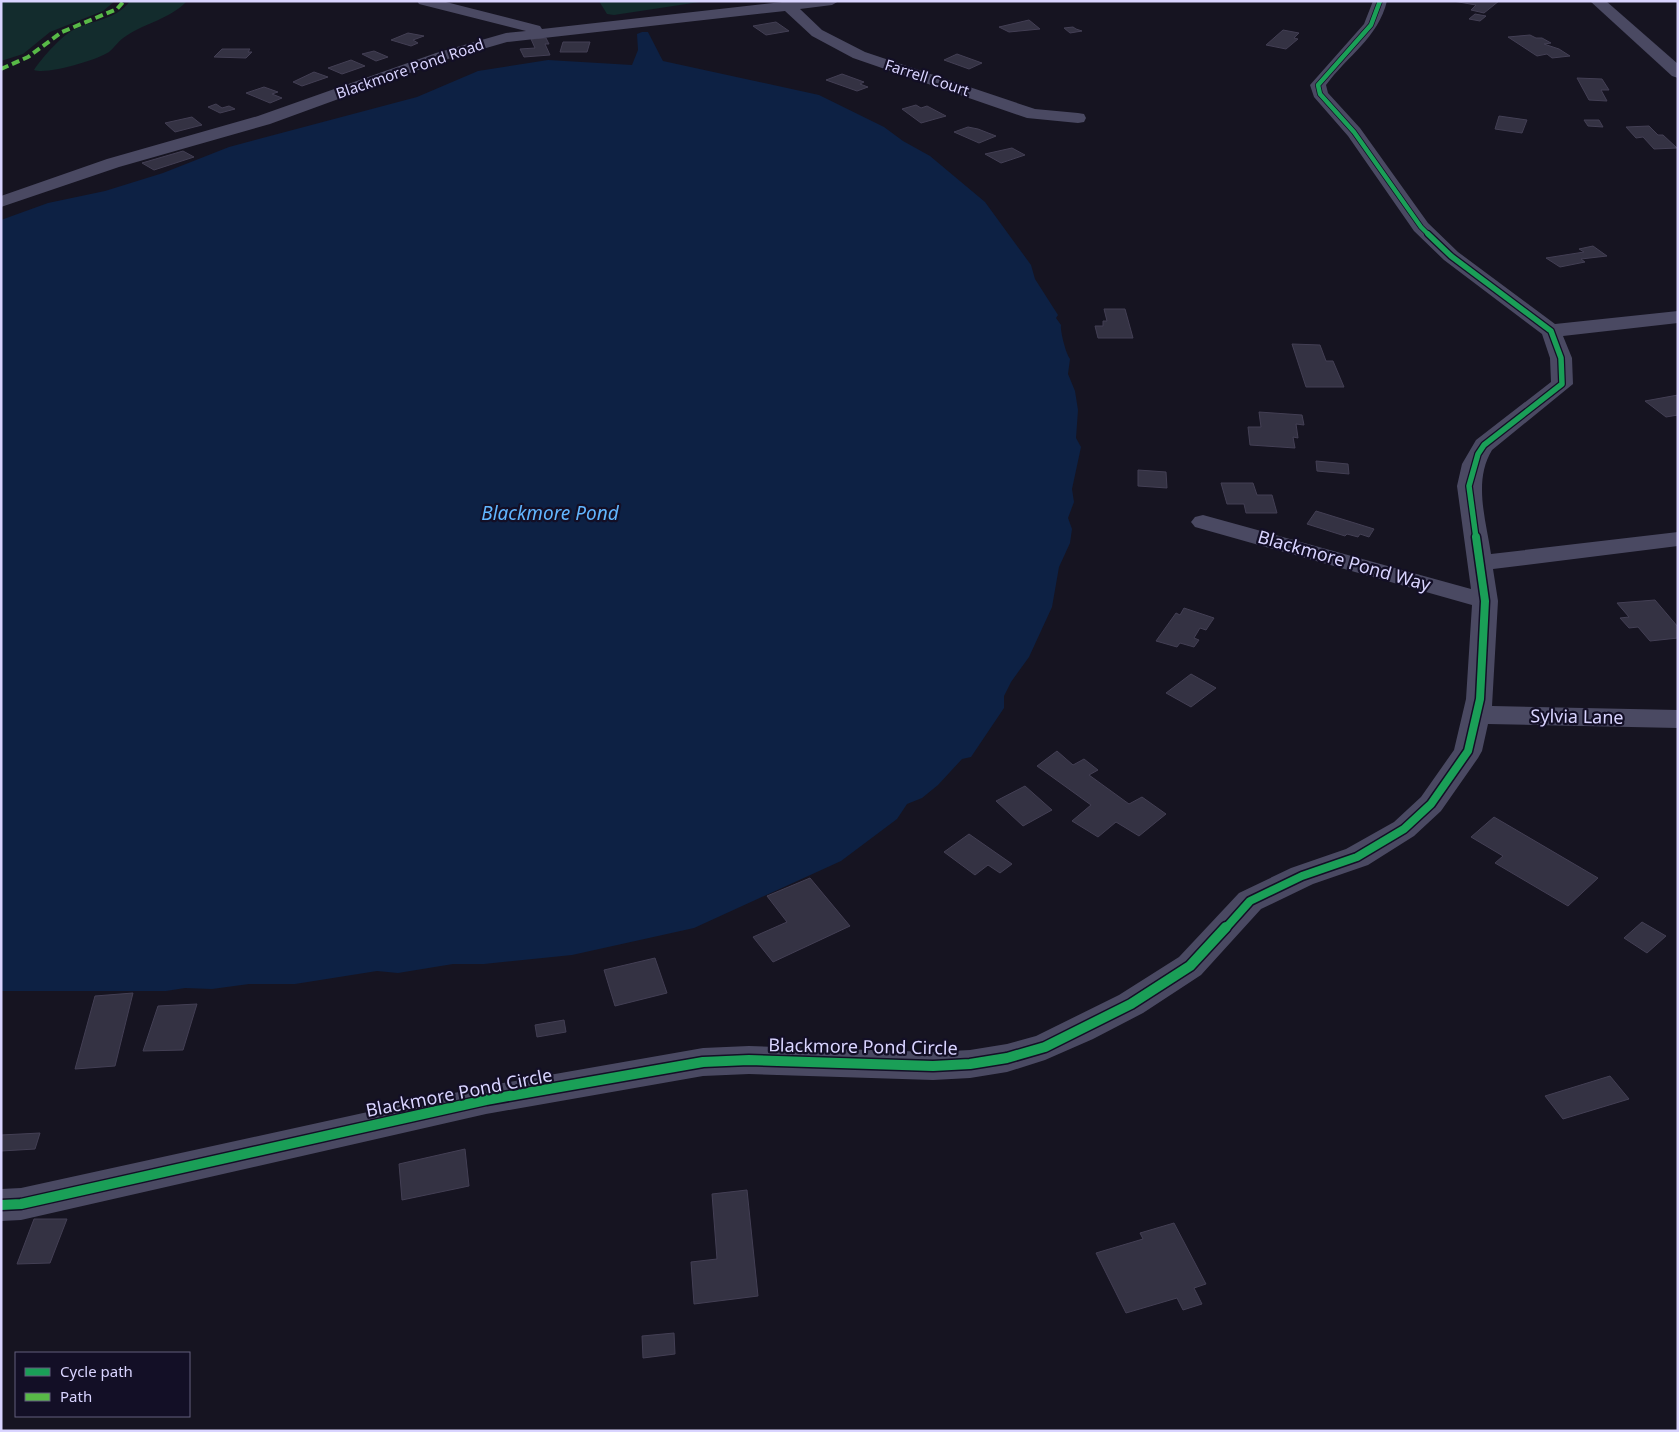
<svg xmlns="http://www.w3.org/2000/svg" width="1679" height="1432" viewBox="0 0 1679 1432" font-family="'Noto Sans',sans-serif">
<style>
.green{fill:#132c2d}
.water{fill:#0d2144}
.building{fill:#343243;stroke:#433f54}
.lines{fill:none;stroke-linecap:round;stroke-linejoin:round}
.minor{fill:#4a4962;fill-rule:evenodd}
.quiet{stroke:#58b947;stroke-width:4;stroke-dasharray:8 4;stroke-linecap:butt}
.cycleway-far3-casing{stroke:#130f26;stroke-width:6}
.cycleway-far2-casing{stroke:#130f26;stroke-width:8}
.cycleway-far1-casing{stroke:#130f26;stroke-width:11}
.cycleway-casing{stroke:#130f26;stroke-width:13}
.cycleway-far3{stroke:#1a9f57;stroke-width:4.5}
.cycleway-far2{stroke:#1a9f57;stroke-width:5.5}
.cycleway-far1{stroke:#1a9f57;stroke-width:8}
.cycleway{stroke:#1a9f57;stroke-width:10}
.labels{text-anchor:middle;stroke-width:4.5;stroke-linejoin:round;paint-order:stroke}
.far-street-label{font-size:15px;fill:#d9d4ff;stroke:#130f26}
.street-label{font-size:18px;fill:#d9d4ff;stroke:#130f26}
.water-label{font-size:19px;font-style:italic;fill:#62b6ff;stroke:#130f26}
</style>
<rect width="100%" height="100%" fill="#161421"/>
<g class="green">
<polygon points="1,1 115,1 103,11 50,32 23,54 1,61"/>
<path d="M130,1H187C170,19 145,23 126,36C119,40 115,47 109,52C97,60 47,75 34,70C41,59 63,34 75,29C94,20 117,19 130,1Z"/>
<polygon points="599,1 706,1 614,15 607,14"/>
</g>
<path class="water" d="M642,32H648C649,34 662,59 663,61L819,95L884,127L903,141L930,156L985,202L1031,265L1035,279L1058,315L1056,318L1061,325C1060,331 1066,354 1070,359L1068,374L1075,391L1078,410L1076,438L1081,447L1072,489L1074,502L1068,518L1072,529L1070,543L1059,567L1052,607L1029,657L1011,682L1004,696V708L971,757L962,759L938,785L922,798L907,804L897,819L841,861L694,928L572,955L484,964H453L398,973L377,971L295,984H249L212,989L185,988L166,991H1V220L48,203L105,191L163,173L229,147L417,97L478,71L548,60L632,65L638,50L637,34Z"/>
<g class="building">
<polygon points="1453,1 1499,1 1484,13 1471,10 1476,5"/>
<polygon points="1475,14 1486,16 1480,21 1469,19"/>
<polygon points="1029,20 1040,29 1009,32 999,27"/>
<polygon points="776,22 789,31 766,35 753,26"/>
<polygon points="1073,27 1076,29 1082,31 1070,33 1064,28"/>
<polygon points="1283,30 1299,33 1294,38 1298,39 1286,49 1266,45"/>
<polygon points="408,33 424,36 413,40 418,43 411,46 391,40"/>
<polygon points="1530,35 1536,38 1542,38 1551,43 1544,44 1559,49 1570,56 1552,58 1547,54 1537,56 1508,37"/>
<polygon points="546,38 549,44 545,44 550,55 524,57 520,49 535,48 531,39"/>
<polygon points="563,42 590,42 587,52 560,52"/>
<polygon points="222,49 250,49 248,52 252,52 246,58 214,57"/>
<polygon points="374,51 388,57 376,61 362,54"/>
<polygon points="957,54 982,63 969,69 944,60"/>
<polygon points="351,60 365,66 342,74 328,68"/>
<polygon points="314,72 328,77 302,86 293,82"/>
<polygon points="842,74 864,82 860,84 868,87 857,91 826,80"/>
<polygon points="1577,78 1602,79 1609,90 1601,90 1607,101 1589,100"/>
<polygon points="264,87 278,92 272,94 282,98 270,103 246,93"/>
<polygon points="216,104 222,108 229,106 235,109 220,113 208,107"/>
<polygon points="916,105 921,108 927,106 946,116 921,123 902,109"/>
<polygon points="1499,116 1527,120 1522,133 1495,129"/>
<polygon points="192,117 202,125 175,132 165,123"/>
<polygon points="1584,120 1599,120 1603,127 1588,126"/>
<polygon points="1649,126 1658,135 1663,135 1677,148 1654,149 1643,137 1636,138 1626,127"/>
<polygon points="968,127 978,129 996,136 979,143 954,132"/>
<polygon points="1012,148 1025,155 1001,163 985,154"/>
<polygon points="183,151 194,157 154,170 142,163"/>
<polygon points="1593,246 1607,256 1581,259 1585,262 1560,267 1546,258 1584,252 1579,249"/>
<polygon points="1104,309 1125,309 1133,338 1098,338 1095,326 1103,326 1103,321 1107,321"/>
<polygon points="1292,344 1320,345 1326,361 1333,361 1344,387 1306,387"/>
<polygon points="1678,395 1678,415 1666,417 1645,401"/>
<polygon points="1259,412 1302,415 1304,425 1296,424 1298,438 1293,437 1295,448 1250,445 1248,427 1261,427"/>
<polygon points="1316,461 1348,464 1349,474 1317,471"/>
<polygon points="1138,470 1166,472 1167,488 1138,486"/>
<polygon points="1221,483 1253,483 1257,495 1272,495 1277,513 1246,513 1244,504 1227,504"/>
<polygon points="1316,511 1374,529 1369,537 1360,534 1358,537 1347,534 1345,536 1307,524"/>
<polygon points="1655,600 1678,627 1678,638 1650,641 1638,627 1629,628 1620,618 1629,617 1617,603"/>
<polygon points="1184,608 1214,618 1206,630 1200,628 1194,638 1199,640 1194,647 1180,643 1177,647 1156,641 1176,613 1180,615"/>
<polygon points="1191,674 1216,688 1191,707 1166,693"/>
<polygon points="1057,751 1073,765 1084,759 1098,770 1089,775 1129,804 1142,797 1166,814 1139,836 1116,822 1098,837 1072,821 1091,805 1037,766"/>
<polygon points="1025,786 1052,810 1023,826 996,801"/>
<polygon points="1494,817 1598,878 1568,906 1495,863 1503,856 1471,837"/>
<polygon points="969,834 1012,864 1000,873 988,865 975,875 944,852"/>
<polygon points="810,878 850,926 773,962 753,937 787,922 767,896"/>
<polygon points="1642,922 1666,936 1647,953 1624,938"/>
<polygon points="655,958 667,993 615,1006 604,970"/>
<polygon points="133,993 115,1066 75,1069 95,996"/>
<polygon points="197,1004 183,1050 143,1051 158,1006"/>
<polygon points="564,1020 566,1032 537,1037 535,1025"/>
<polygon points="1610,1076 1629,1099 1563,1119 1545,1096"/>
<polygon points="40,1133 35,1149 1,1151 1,1135"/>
<polygon points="465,1149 469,1186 402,1200 399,1164"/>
<polygon points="747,1190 758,1296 694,1304 691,1262 717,1259 712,1194"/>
<polygon points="34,1219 67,1219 50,1263 17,1264"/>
<polygon points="1174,1223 1206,1284 1194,1288 1202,1304 1183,1310 1177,1298 1126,1313 1096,1253 1143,1239 1140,1233"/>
<polygon points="674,1333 675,1354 643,1358 642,1336"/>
</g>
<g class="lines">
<g class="minor">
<polygon points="417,1 442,1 540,26 542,29 791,1 839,1 832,5 800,9 822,30 865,52 1035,109 1078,113 1084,114 1086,118 1084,122 1078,123 1027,118 853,58 812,36 785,11 507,42 448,59 270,124 119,167 1,207 1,196 107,159 258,116 436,53 506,33 526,31 419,4"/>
<path d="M1373,1H1387C1378,38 1347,56 1326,85L1328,93L1360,128L1428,223L1458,252L1555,324L1678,311V323L1563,336L1572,358L1573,384L1492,450C1473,481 1486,520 1491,554L1678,532V546L1493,569L1498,601L1492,706L1678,710V728L1488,724L1482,751L1478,758L1441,811L1414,836L1368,865L1313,884L1261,909L1201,975L1143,1013L1093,1039L1045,1060L1007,1072L970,1078L933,1080L749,1074L703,1076L486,1114L21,1220L1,1221V1189L21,1188L486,1086L703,1048L749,1046L933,1052L970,1050L1007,1044L1036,1036L1119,995L1179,957L1239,893L1291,868L1346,849L1394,822L1421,797L1454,750L1466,699L1472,605L1195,527L1191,522L1195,517L1203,515L1471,589L1457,486L1462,464L1476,440L1551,382L1550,358L1542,334L1444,260L1414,231L1348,136L1314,97L1310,85L1364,24Z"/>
<polygon points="1590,1 1606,1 1678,64 1678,78 1672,76"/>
</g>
<polyline class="quiet" points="1,69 28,57 62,32 117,9 124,1"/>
<defs>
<polyline id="cycleway-far3" points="1380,1 1371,25 1318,85 1320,94 1354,132 1421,227 1429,235"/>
<polyline id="cycleway-far2" points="1428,234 1451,256 1551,331 1561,358 1562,384 1484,445 1478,454 1469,486 1476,538"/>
<polyline id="cycleway-far1" points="1225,929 1250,901 1302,876 1357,857 1404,829 1431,804 1468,751 1480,699 1485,601 1476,537"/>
<polyline id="cycleway" points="1,1205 21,1204 486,1100 703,1062 749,1060 933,1066 970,1064 1007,1058 1045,1047 1131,1004 1190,966 1226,927"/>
</defs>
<use href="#cycleway-far3" class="cycleway-far3-casing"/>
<use href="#cycleway-far2" class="cycleway-far2-casing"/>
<use href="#cycleway-far1" class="cycleway-far1-casing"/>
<use href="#cycleway" class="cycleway-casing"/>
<use href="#cycleway-far3" class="cycleway-far3"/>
<use href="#cycleway-far2" class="cycleway-far2"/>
<use href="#cycleway-far1" class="cycleway-far1"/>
<use href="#cycleway" class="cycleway"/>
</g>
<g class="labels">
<g class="far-street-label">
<text transform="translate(410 69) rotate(-19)" y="5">Blackmore Pond Road</text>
<text transform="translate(927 78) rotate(18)" y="5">Farrell Court</text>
</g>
<g class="street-label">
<text transform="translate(1344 561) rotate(16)" y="6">Blackmore Pond Way</text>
<text transform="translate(1577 717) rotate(1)" y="6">Sylvia Lane</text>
<text transform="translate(863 1047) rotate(1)" y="6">Blackmore Pond Circle</text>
<text transform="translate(459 1093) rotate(-11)" y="6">Blackmore Pond Circle</text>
</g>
<g class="water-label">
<text x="550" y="520">Blackmore Pond</text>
</g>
</g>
<rect width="1679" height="1432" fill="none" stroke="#d9d4ff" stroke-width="5"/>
<rect x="15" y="1352" width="175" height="65" fill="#130f26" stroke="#625e7d"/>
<rect x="25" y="1368" width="25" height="8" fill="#1a9f57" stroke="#625e7d"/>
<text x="60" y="1377" font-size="15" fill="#d9d4ff">Cycle path</text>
<rect x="25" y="1393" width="25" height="8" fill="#58b947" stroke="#625e7d"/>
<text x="60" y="1402" font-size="15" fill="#d9d4ff">Path</text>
</svg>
